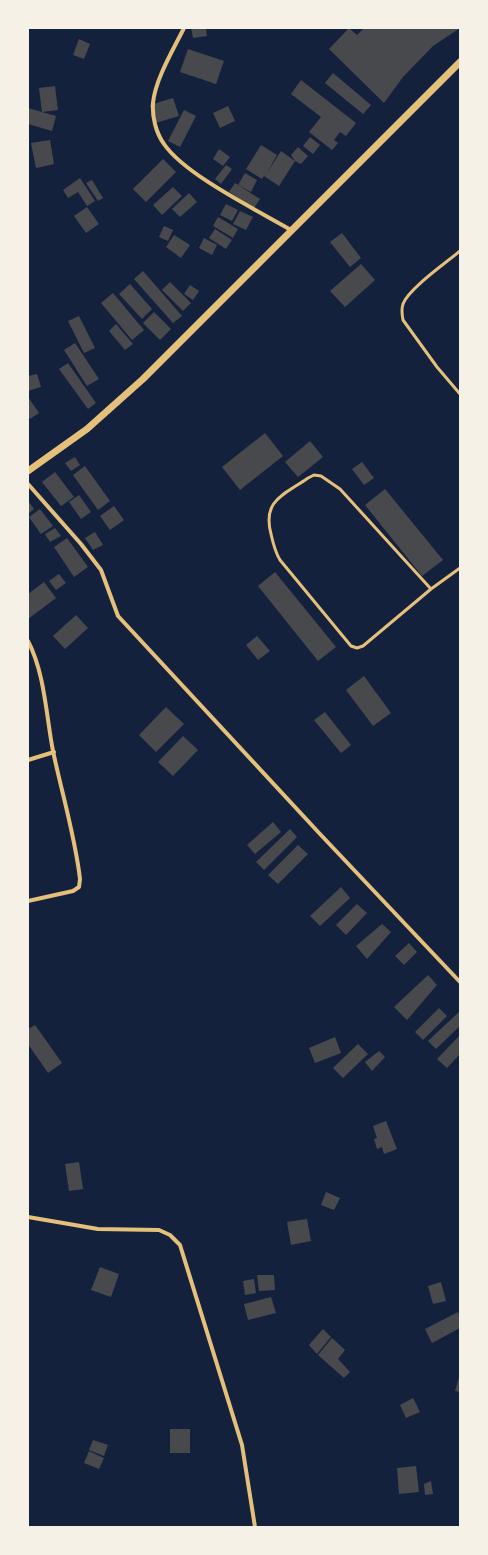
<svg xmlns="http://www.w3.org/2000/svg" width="488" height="1555" viewBox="0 0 488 1555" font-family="'Public Sans',sans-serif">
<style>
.building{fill:#48494c}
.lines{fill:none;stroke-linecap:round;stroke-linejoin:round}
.service{stroke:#e5c07b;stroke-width:3}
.minor{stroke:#e5c07b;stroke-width:4}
.tertiary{stroke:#e5c07b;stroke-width:7}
</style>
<rect width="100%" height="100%" fill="#14213d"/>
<g class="building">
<polygon points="191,28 206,28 207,36 193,38"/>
<polygon points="349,28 357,35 364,28 460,28 433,46 403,77 384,103 329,49"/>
<polygon points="79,39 90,44 84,59 73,55"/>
<polygon points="188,49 224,61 216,84 180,72"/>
<polygon points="333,73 371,105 363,114 325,83"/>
<polygon points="301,80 356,123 346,136 340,132 334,140 338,143 332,150 309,132 321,117 291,94"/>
<polygon points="55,86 58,110 42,112 39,88"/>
<polygon points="173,98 179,116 155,123 150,105"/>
<polygon points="228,106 235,121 220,128 213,113"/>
<polygon points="28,108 56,116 52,131 28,124"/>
<polygon points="184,110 196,116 180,147 168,141"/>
<polygon points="310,137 320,145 313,154 303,146"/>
<polygon points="50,140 54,164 36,168 31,143"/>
<polygon points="261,145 277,155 267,173 281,151 295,161 279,186 264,176 262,179 246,169"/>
<polygon points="298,147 308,156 301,164 295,161 291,155"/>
<polygon points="219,149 230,157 223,166 213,159"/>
<polygon points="163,159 176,172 146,202 133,189"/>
<polygon points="226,165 232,169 221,184 215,179"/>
<polygon points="245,173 257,180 251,192 238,185"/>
<polygon points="80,178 95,201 87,206 78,192 68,198 63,190"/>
<polygon points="92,180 103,198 98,201 86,183"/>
<polygon points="235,183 260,199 254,208 229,192"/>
<polygon points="173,187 182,196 162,215 153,205"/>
<polygon points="189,193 197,202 180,217 172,209"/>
<polygon points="226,204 238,210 232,221 220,215"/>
<polygon points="87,207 99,224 86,233 74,216"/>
<polygon points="240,211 253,217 246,230 233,224"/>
<polygon points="218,217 238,229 233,238 213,226"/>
<polygon points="164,226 173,230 168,241 159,237"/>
<polygon points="215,229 232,240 226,249 209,238"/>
<polygon points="342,233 361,258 350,267 330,242"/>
<polygon points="174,235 190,245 181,258 166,247"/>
<polygon points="204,238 217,245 212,255 199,248"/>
<polygon points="361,264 375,280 345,307 330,291"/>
<polygon points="143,271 182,316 173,323 134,279"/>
<polygon points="170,282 191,303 183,311 162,290"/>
<polygon points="130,284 152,309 142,319 119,294"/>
<polygon points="190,285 199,291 193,300 184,294"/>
<polygon points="113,293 144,330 132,340 101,303"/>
<polygon points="154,312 171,329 160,340 143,323"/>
<polygon points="79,316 95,348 84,353 68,321"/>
<polygon points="116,324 133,344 125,350 109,331"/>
<polygon points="75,343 99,379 87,386 64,350"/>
<polygon points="68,363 96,403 88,409 59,369"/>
<polygon points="37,374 41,387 28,391 28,376"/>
<polygon points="28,397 39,413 30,419 28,416"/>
<polygon points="265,433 283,456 240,490 222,467"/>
<polygon points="310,441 323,457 298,477 285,462"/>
<polygon points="75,457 80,465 71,471 65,463"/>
<polygon points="362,462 374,478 364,485 352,469"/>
<polygon points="85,466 110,501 98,510 73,475"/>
<polygon points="55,472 74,497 61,506 42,482"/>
<polygon points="385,489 443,560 422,576 365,505"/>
<polygon points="79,495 91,512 81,519 69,502"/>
<polygon points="28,501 34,509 28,514"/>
<polygon points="114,506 124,520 110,530 100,516"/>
<polygon points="40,509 53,526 41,534 29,517"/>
<polygon points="55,528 61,536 50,542 45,534"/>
<polygon points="95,532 103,545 93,550 85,538"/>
<polygon points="67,538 88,567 74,577 54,547"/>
<polygon points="275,572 336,647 318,661 258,586"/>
<polygon points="59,574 66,583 56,590 49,581"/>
<polygon points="44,582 56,598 28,619 28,594"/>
<polygon points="76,615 88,628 65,649 53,636"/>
<polygon points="257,636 270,651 258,660 246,645"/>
<polygon points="364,676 391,713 373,726 346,690"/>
<polygon points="166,707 184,724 156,752 139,735"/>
<polygon points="325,712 351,745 341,753 314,720"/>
<polygon points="183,736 198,750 173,776 158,762"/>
<polygon points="273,822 281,832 255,854 247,845"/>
<polygon points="290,829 297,837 264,870 256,862"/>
<polygon points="298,845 308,854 278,884 268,875"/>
<polygon points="341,887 350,898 320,926 310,916"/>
<polygon points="357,904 367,913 346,935 336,925"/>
<polygon points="382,924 391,932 367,959 356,946"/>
<polygon points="409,943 417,952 404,965 395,956"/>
<polygon points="428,975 437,985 407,1020 394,1007"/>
<polygon points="439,1008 447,1016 423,1040 415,1032"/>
<polygon points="460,1011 460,1026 436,1049 428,1041"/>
<polygon points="35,1025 62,1063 48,1073 28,1044 28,1029"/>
<polygon points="460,1035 460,1054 447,1068 437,1059"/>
<polygon points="335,1037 341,1053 315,1063 309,1048"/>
<polygon points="358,1044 368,1054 343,1078 333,1068"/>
<polygon points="379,1051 385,1057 372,1071 365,1062"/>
<polygon points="386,1121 397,1149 384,1154 382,1147 377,1149 374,1139 377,1138 373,1126"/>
<polygon points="79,1162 83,1189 69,1191 65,1164"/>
<polygon points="326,1192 340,1198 334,1210 321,1205"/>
<polygon points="307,1219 311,1241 291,1245 287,1222"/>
<polygon points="100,1267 119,1274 111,1297 91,1290"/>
<polygon points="257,1275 274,1275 275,1290 259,1291"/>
<polygon points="254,1279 256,1293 245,1295 243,1281"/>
<polygon points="441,1282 446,1301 433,1304 428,1286"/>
<polygon points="271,1297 276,1313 248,1320 244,1304"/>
<polygon points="458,1312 460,1317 460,1328 432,1343 425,1329"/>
<polygon points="323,1329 331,1337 317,1354 309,1345"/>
<polygon points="332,1338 345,1350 338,1359 350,1372 344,1378 318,1355"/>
<polygon points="460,1374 460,1392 455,1391"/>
<polygon points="413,1398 420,1412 406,1418 400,1405"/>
<rect x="170" y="1429" width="20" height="24"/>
<polygon points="93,1440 108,1445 104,1456 89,1450"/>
<polygon points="89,1451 104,1458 99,1469 84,1463"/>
<polygon points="416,1466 419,1492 399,1494 397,1468"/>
<polygon points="431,1481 433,1494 425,1495 424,1484"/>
</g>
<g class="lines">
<g class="service">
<path d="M460,251C447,262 408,289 403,304C401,310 402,315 403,320L437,367L460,394"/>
<path d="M431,589L340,489L321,476L314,475L308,478C284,495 262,500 271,534C273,543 275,552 280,560L351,646L357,648L363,646L431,589L460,568"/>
</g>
<g class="minor">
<path d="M184,28C173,50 155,80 153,103C152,117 156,133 164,144C185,175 257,210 291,230"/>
<polyline points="28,484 81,544 101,570 118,616 320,834 460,982"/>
<path d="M28,641C45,674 46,715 53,751C62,794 75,836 80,879L79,887L73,891L28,901"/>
<polyline points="28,760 54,752"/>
<polyline points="28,1217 98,1229 159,1230 170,1235 180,1245 242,1445 255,1527"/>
</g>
<polyline class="tertiary" points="28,471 87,429 143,379 460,62"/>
</g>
<rect width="488" height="1555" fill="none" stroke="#f6f1e7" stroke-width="58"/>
</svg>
